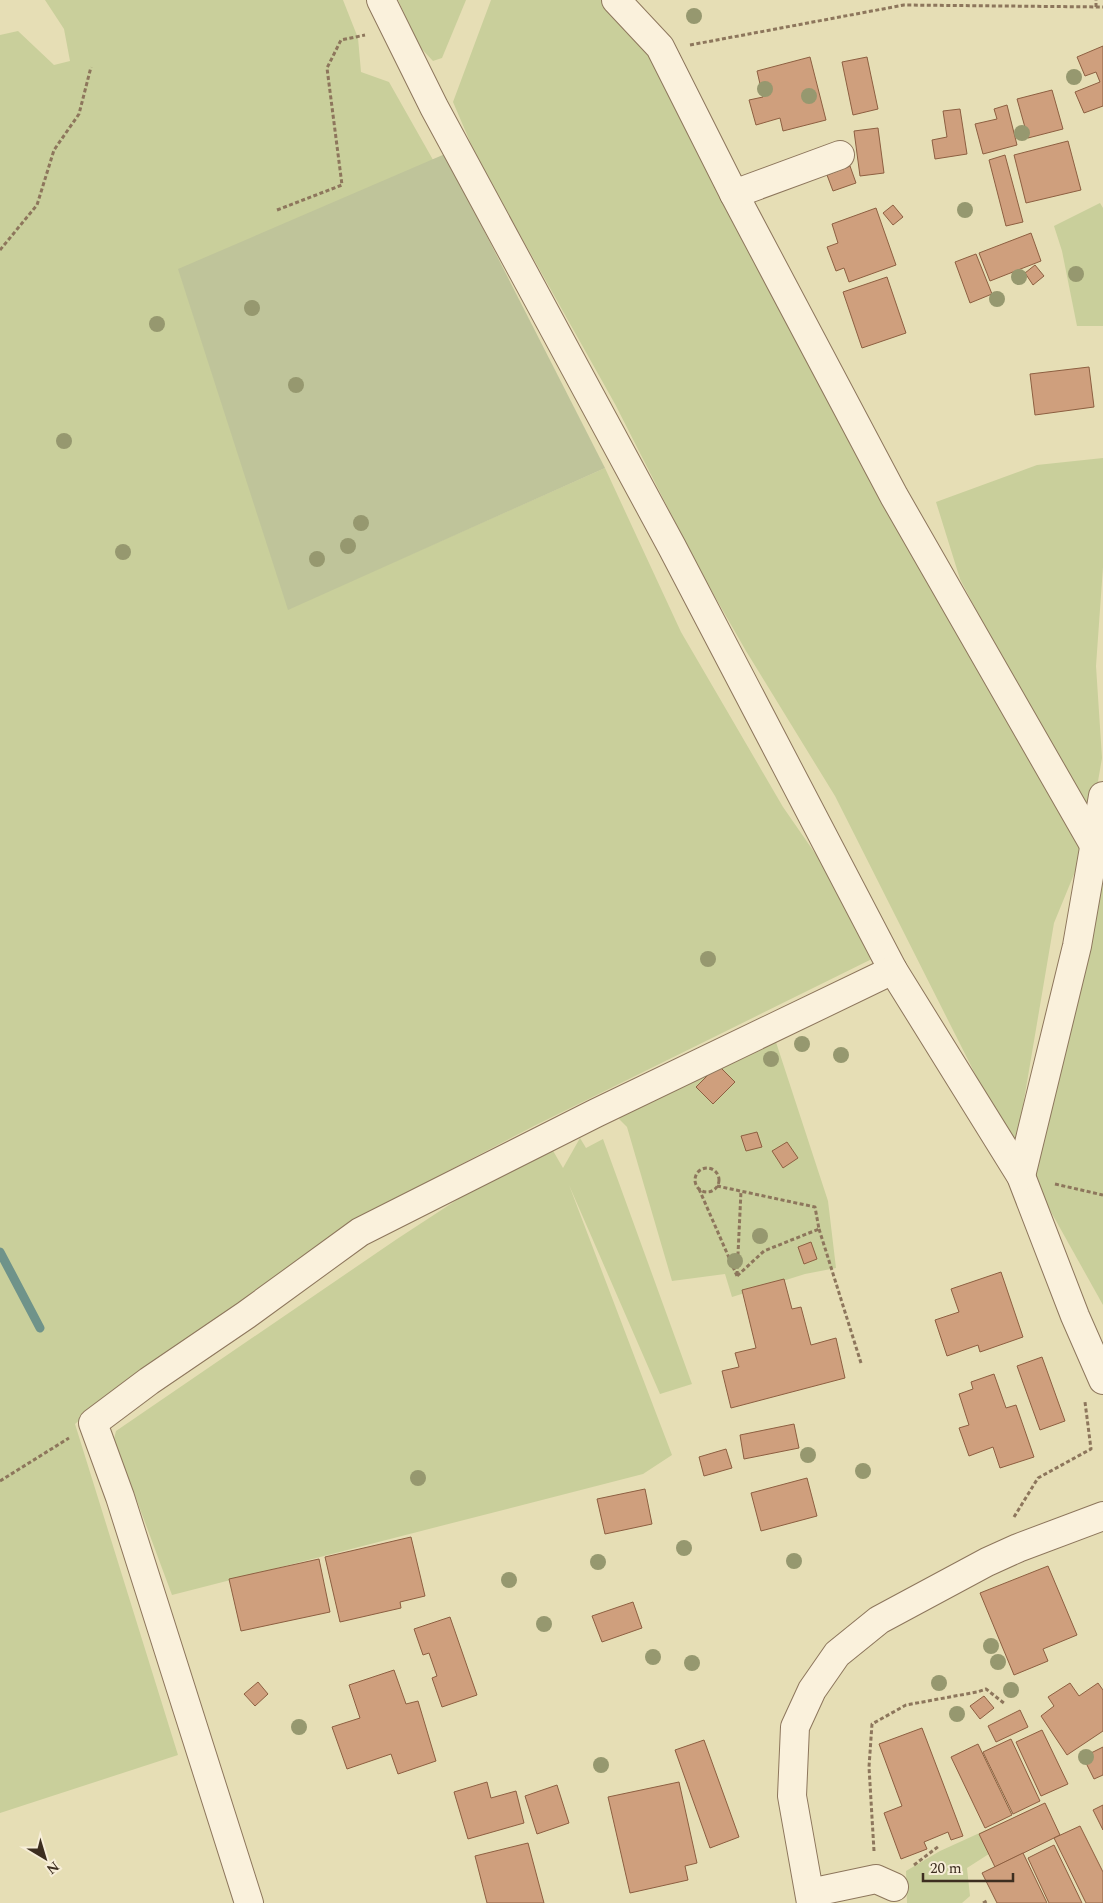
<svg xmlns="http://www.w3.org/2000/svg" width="1103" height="1903" viewBox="0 0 1103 1903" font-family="Spectral,serif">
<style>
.farmland{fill:#e6deb5}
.green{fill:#c9cf9b}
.cemetery{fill:#bfc49a}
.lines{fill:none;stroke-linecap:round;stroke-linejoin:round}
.stream{stroke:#6f938a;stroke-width:9}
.building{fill:#cf9f7d;stroke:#8d5f41}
.minor-casing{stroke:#8d765c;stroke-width:30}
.path{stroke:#8d765c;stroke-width:3;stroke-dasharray:4 2.5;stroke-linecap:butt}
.minor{stroke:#faf1dc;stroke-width:28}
.tree{fill:#96986f}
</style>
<rect width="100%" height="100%" fill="#f0e4c8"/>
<rect class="farmland" x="0" y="0" width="1103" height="1903"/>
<g class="green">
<polygon points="45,0 343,0 358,38 361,72 389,82 480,243 288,609 605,468 681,632 783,807 884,953 534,1126 404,1194 94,1407 75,1424 178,1755 0,1813 0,35 18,31 54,65 70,61 64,29"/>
<polygon points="398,0 466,0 442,58 433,61 419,46"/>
<polygon points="491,0 626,0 1086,845 1054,923 1015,1153 835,796 746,651 698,567 615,404 477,158 453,102"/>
<polygon points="1100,203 1103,208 1103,326 1077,326 1062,251 1054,226"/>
<polygon points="1103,458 1103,567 1096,666 1102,758 1091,822 1027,707 960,579 936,502 1037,465"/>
<polygon points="1103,860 1103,1305 1031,1176"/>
<polygon points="773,1033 828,1201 836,1268 805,1274 732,1297 725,1274 672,1281 627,1127 619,1119 631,1108"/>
<polygon points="580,1138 586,1148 603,1139 692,1384 660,1394 569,1185 672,1455 643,1474 172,1595 114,1439 116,1431 397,1239 495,1175 552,1149 563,1168"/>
<polygon points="1032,1809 1045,1818 967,1868 970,1896 962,1903 907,1903 906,1871 940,1851"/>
</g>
<polygon class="cemetery" points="445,154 605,468 288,610 178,269"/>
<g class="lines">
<polyline class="stream" points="0,1252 40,1328"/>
</g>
<g class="building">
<polygon points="1103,46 1103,106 1084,113 1075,92 1100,82 1096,72 1085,76 1077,57"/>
<polygon points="810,57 826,120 783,131 780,118 756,125 749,100 763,97 757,71"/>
<polygon points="867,57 878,109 853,115 842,62"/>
<polygon points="1052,90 1063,129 1028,138 1017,99"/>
<polygon points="1007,105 1017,145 983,154 975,124 997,119 994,109"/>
<polygon points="960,109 967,154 935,159 932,140 947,137 943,111"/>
<polygon points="878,128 884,173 860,176 854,131"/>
<polygon points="1068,141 1081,190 1026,203 1014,155"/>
<polygon points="1005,155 1023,222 1006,226 989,160"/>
<polygon points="850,166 856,183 833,191 827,175"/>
<polygon points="893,205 903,217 893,225 883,213"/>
<polygon points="876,208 896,265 849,282 844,268 836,271 827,247 838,243 832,224"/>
<polygon points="1031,233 1041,261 990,281 979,253"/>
<polygon points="976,254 992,294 970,303 955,262"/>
<polygon points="1035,265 1044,276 1033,285 1025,273"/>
<polygon points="887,277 906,333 862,348 843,292"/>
<polygon points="1089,367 1094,407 1035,415 1030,374"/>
<polygon points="718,1065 735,1082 713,1104 696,1087"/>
<polygon points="757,1132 762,1147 746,1151 741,1136"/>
<polygon points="787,1142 798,1158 783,1168 772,1151"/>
<polygon points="811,1242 817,1259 804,1264 798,1247"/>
<polygon points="1001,1272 1023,1337 980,1352 978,1345 947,1356 935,1320 959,1312 951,1289"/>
<polygon points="784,1279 792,1309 801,1307 811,1345 836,1338 845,1378 731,1408 722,1371 739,1367 735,1353 756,1348 742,1290"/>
<polygon points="1042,1357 1065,1421 1040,1430 1017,1366"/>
<polygon points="994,1374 1006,1408 1016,1405 1034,1457 1000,1468 993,1447 969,1456 959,1428 969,1425 959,1394 973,1389 971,1382"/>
<polygon points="794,1424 799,1448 744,1459 740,1435"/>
<polygon points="726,1449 732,1468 704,1476 699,1457"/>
<polygon points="807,1478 817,1516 761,1531 751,1493"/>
<polygon points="645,1489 652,1524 605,1534 597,1499"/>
<polygon points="411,1537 425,1596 400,1602 401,1608 340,1622 325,1557"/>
<polygon points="319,1559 330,1612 241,1631 229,1579"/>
<polygon points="1048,1566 1077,1635 1043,1649 1048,1661 1014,1675 980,1593"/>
<polygon points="633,1602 642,1628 602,1642 592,1616"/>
<polygon points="450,1617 477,1695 442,1707 432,1678 437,1676 429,1653 423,1655 414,1629"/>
<polygon points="394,1670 406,1704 418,1701 436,1761 398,1774 391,1754 347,1769 332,1727 360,1718 349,1685"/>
<polygon points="258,1682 268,1694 255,1706 244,1694"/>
<polygon points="1070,1683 1079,1696 1098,1683 1103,1690 1103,1731 1067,1755 1041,1716 1054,1706 1048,1697"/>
<polygon points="984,1696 994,1708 980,1719 970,1706"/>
<polygon points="1020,1710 1028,1727 996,1742 988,1726"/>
<polygon points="922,1728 963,1836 951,1840 948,1832 924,1842 927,1849 901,1859 884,1813 902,1806 879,1744"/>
<polygon points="1042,1730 1068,1784 1041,1796 1016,1742"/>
<polygon points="1011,1739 1040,1801 1013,1814 983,1752"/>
<polygon points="704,1740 739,1837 710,1848 675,1750"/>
<polygon points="978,1744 1012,1815 985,1828 951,1757"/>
<polygon points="1103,1747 1103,1775 1094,1779 1083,1757"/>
<polygon points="487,1782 491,1798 516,1791 524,1823 468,1839 454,1792"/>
<polygon points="679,1782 697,1863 685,1866 688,1880 630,1893 608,1797"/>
<polygon points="557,1785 569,1823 537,1834 525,1796"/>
<polygon points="1045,1803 1060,1835 995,1867 979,1834"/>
<polygon points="1103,1805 1103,1830 1093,1810"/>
<polygon points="1080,1826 1103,1872 1103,1903 1086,1903 1054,1838"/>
<polygon points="528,1843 544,1903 487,1903 475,1856"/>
<polygon points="1054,1845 1082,1903 1049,1903 1028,1858"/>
<polygon points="1023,1853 1047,1903 997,1903 982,1873"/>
</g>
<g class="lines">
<defs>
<g id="minor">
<polyline points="381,0 434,107 672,547 893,970 1021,1176 1075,1316 1103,1380"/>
<polyline points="616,0 660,47 734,194 894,496 1094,845"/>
<polyline points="734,194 840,155"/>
<polyline points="1021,1176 1077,946 1103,796"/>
<polyline points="810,1893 876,1879 894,1887"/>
<polyline points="249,1903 120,1497 93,1423 149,1381 246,1315 360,1232 596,1113 893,970"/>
<polyline points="811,1903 792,1796 795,1727 812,1690 837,1654 879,1620 987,1562 1018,1548 1103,1516"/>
</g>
</defs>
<use href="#minor" class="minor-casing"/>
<g class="path">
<polyline points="1096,7 1096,0"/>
<polyline points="690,45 904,5 1103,7"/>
<polyline points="277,210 342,185 327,68 341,40 365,35"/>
<polyline points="0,250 37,205 54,150 79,114 91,67"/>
<circle cx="707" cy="1180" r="12"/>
<polyline points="1055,1184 1103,1195"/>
<polyline points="717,1186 815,1207 819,1229 764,1251 737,1276"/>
<polyline points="699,1189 737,1276"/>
<polyline points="819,1229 861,1363"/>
<polyline points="737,1275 741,1191"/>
<polyline points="0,1481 69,1438"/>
<polyline points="1014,1517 1038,1478 1091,1449 1085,1402"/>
<polyline points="874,1851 869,1767 872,1724 906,1705 977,1692 986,1689 1005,1704"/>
<polyline points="914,1865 939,1846"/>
<polyline points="983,1903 987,1901"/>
</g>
<use href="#minor" class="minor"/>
</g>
<g class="tree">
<circle cx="694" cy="16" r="8"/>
<circle cx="1074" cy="77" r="8"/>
<circle cx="765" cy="89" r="8"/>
<circle cx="809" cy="96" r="8"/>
<circle cx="1022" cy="133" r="8"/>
<circle cx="965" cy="210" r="8"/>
<circle cx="1076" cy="274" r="8"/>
<circle cx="1019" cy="277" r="8"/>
<circle cx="997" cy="299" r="8"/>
<circle cx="252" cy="308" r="8"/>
<circle cx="157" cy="324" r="8"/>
<circle cx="296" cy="385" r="8"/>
<circle cx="64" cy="441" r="8"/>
<circle cx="361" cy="523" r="8"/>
<circle cx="348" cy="546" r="8"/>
<circle cx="123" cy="552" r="8"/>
<circle cx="317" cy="559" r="8"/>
<circle cx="708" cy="959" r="8"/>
<circle cx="802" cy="1044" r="8"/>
<circle cx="841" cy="1055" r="8"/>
<circle cx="771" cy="1059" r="8"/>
<circle cx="760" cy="1236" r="8"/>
<circle cx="735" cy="1261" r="8"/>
<circle cx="808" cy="1455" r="8"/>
<circle cx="863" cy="1471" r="8"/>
<circle cx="418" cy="1478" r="8"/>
<circle cx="684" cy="1548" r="8"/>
<circle cx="794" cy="1561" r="8"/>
<circle cx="598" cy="1562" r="8"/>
<circle cx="509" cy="1580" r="8"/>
<circle cx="544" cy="1624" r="8"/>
<circle cx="991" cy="1646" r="8"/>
<circle cx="653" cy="1657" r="8"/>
<circle cx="998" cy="1662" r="8"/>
<circle cx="692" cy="1663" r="8"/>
<circle cx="939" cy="1683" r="8"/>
<circle cx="1011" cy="1690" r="8"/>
<circle cx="957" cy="1714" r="8"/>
<circle cx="299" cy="1727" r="8"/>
<circle cx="1086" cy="1757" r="8"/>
<circle cx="601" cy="1765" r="8"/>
</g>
<g transform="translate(45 1858) rotate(142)" stroke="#f7eed8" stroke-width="4" paint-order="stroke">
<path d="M0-4L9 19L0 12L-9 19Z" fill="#3d2e20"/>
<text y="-8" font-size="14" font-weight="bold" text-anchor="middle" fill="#3d2e20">N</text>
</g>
<path d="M923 1873v8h90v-8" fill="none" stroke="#3d2e20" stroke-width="2.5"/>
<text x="930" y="1873" font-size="15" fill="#3d2e20" stroke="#f7eed8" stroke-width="4" paint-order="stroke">20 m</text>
</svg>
